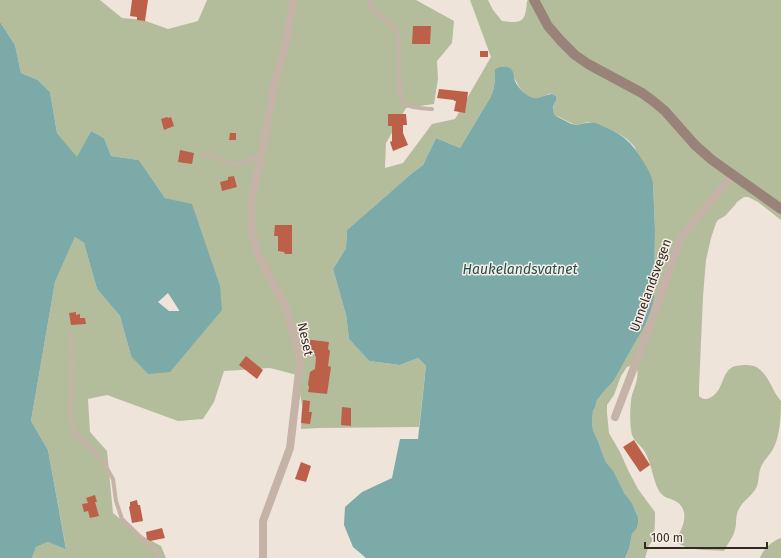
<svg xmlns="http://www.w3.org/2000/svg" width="781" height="558" viewBox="0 0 781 558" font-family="'Fira Sans',sans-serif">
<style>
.green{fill:#b3bd9b}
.water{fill:#7baaa9;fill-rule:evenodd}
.building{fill:#bc604a}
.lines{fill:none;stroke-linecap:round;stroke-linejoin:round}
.service{stroke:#c6b3a7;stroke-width:4}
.minor{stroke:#c6b3a7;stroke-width:8}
.secondary{stroke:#998378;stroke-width:10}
.labels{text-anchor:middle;stroke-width:3;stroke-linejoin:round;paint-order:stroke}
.street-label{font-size:13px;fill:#332a27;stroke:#f7eee5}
.water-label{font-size:14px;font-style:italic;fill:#205051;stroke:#f7eee5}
</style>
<rect width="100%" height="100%" fill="#efe4da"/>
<g class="green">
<path d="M0,0H100L122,18L143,20L168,29L198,21L207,0H416L454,21L452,43L437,61L438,79L434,104L406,108L386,143L385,168L403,163L432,124L455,119L491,57L470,0H488L493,10L502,21C524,24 525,21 527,1L528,0H781V220L758,202L748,197H744L737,202L735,205L725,216L718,220L716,223L711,238L706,260L703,296L699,388V396C706,403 715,396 719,389C723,382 724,373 731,368C735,365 739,366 743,365C748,365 754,365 758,368C770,377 772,391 781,401C781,416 780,437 773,449C769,457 762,461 760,470C758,477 759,484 755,490C750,497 742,502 739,509C735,515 737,523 735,530C733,538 727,544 724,551C710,550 686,551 675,541C682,530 691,512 677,502C671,498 664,499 659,491C653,480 652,466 646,454C643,447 636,443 633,437C629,430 630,403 632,395C635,386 640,375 636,365H632L627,367L621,376L614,395L607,405V413L609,433L620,452L628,470L638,489L655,512V520L654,539L649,545L645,558H625L629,549L632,534L637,528L638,524V517L632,503L624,494L614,472L606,462L603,455L598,441L593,430L592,422L593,411L595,408L597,400L607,388L613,382L650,314L654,298L655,230L653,182L634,146L628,140L621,135L596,123L588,122L580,124H573L555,115L553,111L554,104L556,101V96C548,91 547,96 541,98C524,101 516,83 512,71C506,67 502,65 495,69C495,80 495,89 490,98L460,148L436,138L423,165L411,174L347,230L346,248L333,269L346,315L349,339L369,361L400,365L418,358L426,366L419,427L319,428L301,429L302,406L297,375L270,368L224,371L214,402L203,419L178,421L107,395L88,399L90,432L107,451L113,513L137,533L161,546L166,558H32L36,547L48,542L66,548L48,450L31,421L55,282L75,237L84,243L97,289L120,316L131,356L222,310L192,205L165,198L139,160L111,156L104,138L91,131L77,158L57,133L50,92L38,80L21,73L15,45L0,22Z"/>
<path d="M781,538V558H760C763,549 772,541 781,538Z"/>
</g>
<g class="water">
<path d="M0,22L15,45L21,73L38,80L50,92L57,133L77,157L91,131L104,138L111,156L139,160L165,198L192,204L220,286L222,310L170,372L148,374L131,356L120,316L97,289L84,243L75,237L55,282L31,421L48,450L66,549L48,542L36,547L32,558H0ZM168,293L179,310V311H169L158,302Z"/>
<path d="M499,67C503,67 508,66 511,69C514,72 514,77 515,81C518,88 526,96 534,98C541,99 546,94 552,94L556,96V101C553,104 552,111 555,115C557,117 568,122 571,124C580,126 587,121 596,123C599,124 603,126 607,128C625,136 634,145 644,163C648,169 651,175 653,182L655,230L654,298C651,317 642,330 633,346C626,358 620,370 613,382L607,388L597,400L595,408L593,411L592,422L593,430L598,441L603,455L606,462L614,472L624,493L632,503L638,517V524L637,528L632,534L629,549L625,558H366L353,547L344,525L345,507L362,492L392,478L400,439H418L426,366L418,358L400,365L369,361L349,339L346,315L333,269L346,248L347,230L411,174L423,165L436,138L460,148L490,98C495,89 495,80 495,69Z"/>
</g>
<g class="building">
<polygon points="132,0 148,0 145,21 137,20 137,17 130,16"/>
<polygon points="413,26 431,26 430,44 412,44"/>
<rect x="480" y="51" width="8" height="6"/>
<polygon points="439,89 468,92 465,113 454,111 456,101 454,101 454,100 437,98"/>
<polygon points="388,114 406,114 407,125 403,125 403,133 408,145 393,151 390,142 392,141 392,126 388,126"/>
<polygon points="167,117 168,118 171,117 174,126 164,130 161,119"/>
<polygon points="230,133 236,133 236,140 229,140"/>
<polygon points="180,150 194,153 192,164 178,162"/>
<polygon points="234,176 237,187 222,191 220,182 228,180 228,177"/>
<polygon points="275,225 292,225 292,254 285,254 284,252 278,251 278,236 274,236"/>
<polygon points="76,312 76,315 80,314 80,318 85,318 86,324 71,325 69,313"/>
<polygon points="304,339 329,342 328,349 330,351 328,366 331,367 327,394 308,392 309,387 308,384 310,372 315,369 316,357 315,356 315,353 303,351 302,348"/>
<polygon points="246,356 263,370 257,379 239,365"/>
<polygon points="303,400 310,401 309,412 312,412 310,424 301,423"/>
<polygon points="342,407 351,408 351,426 341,425"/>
<polygon points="634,440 650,465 640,472 623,447"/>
<polygon points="301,462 311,466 306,482 295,479"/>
<polygon points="95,495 97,502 95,502 99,516 90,518 88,511 84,512 82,504 88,503 86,498"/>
<polygon points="137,500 138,505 140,505 143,521 132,523 129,507 130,506 130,502"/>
<polygon points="162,528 165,538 150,541 147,539 146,532"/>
</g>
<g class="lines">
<g class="service">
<path d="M369,0C371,15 390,19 397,32C400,38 399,48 399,54C399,68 400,81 400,95C403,109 420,108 432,109"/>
<path d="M203,153L235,165C244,164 253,158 262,154"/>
<polyline points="71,336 72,352 71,414 72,425 75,433 95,452 104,463 113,479 116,501 122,519 157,553 160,558"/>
</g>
<g class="minor">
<polyline points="615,417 647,333 681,237 733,175"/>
<polyline points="263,558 263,521 290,448 300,363 293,331 284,302 273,284 257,252 252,230 251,204 256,178 262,153 275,82 286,42 293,0"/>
</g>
<polyline class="secondary" points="534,0 548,26 561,41 575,55 588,64 642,93 653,101 665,111 695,145 712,160 781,209"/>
</g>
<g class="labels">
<g class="street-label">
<text transform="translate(650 285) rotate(-70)" y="5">Unnelandsvegen</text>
<text transform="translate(306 339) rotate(78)" y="5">Neset</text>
</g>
<g class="water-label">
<text x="520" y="274">Haukelandsvatnet</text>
</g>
</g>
<path d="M645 542v6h122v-6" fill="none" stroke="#332a27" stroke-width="2"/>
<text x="651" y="542" font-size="12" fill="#332a27" stroke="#f7eee5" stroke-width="3" paint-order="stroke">100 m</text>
</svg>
